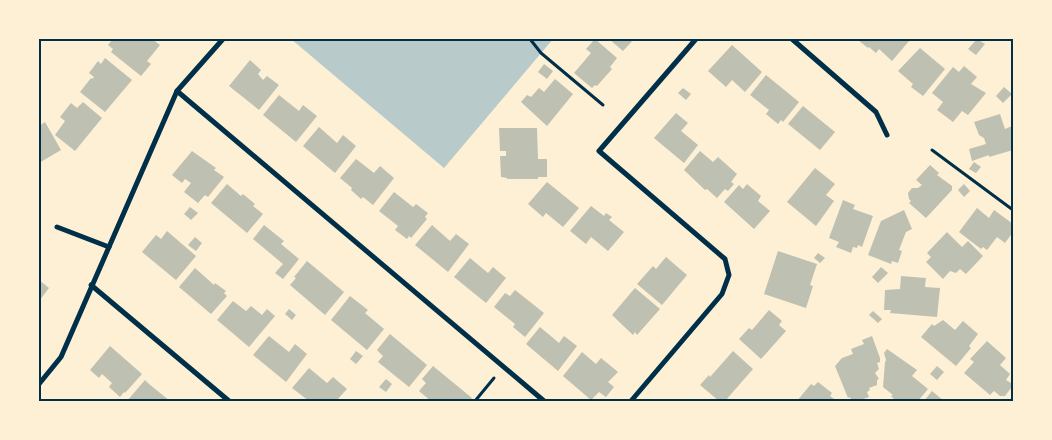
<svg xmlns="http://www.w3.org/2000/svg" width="1052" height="440" viewBox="0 0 1052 440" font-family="Manrope,sans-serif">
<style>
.green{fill:#b9caca}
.building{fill:#bec0b2}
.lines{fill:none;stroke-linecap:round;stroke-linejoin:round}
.path{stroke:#003049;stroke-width:3}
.minor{stroke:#003049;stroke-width:5}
.neatline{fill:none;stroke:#003049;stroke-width:2}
</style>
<rect width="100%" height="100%" fill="#fdf0d5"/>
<polygon class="green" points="291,39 553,39 444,168"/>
<g class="building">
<polygon points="113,39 152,39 160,45 147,61 151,64 141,76 111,52 113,49 108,45"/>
<polygon points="595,39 617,58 610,67 612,69 597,86 595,85 592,88 574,73 591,53 586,49"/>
<polygon points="609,39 634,39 623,51"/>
<polygon points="859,39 906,39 909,41 892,61 879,49 876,53 869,47 868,48 858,40"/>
<polygon points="977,39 985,44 976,55 968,49"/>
<polygon points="732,45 762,72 745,92 732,80 726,87 708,71"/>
<polygon points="920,48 945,69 923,96 911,87 913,84 898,71"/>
<polygon points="105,58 132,80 105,112 80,92 91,78 92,79 94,77 89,73 98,61 101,64"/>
<polygon points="250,60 261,70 258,74 263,80 267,76 279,85 259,110 229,86"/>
<polygon points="544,64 553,71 547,79 538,72"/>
<polygon points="964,66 977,77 971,84 986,93 968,115 962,111 953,122 937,110 943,102 932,93 953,67 959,72"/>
<polygon points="766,75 799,102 783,122 781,120 778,124 766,114 769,110 750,95"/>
<polygon points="555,79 573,94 547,126 521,102 527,95 531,97 539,88 544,92"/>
<polygon points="1004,87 1012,94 1003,103 996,96"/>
<polygon points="683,88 691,94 686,100 678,93"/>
<polygon points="279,95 299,111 303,105 317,116 296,142 263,115"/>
<polygon points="83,102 102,118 75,151 55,135 65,121 60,117 71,103 77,108"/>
<polygon points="803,106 835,132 820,150 788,124"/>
<polygon points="676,113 688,123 681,131 698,145 684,163 654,138"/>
<polygon points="1000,114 1005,129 1012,126 1013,150 989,157 989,155 972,161 969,149 986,144 984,138 979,135 974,122"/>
<polygon points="45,122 61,150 39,163 39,126"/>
<polygon points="319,127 337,143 343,135 356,146 335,173 303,146"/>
<polygon points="499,128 537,128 538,159 547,159 547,177 538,177 538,179 507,179 507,178 501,177 500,156 506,156 506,151 500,151"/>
<polygon points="192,151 216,168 214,170 224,177 208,197 205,195 198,203 184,192 191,183 185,179 182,183 172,175"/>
<polygon points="700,151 713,162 718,157 737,174 731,182 734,184 728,191 725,189 717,198 707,189 705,190 684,170"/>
<polygon points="356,159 374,173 380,166 394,178 373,205 363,197 361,199 351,190 352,188 340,178"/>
<polygon points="974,162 981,167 976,173 969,169"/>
<polygon points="930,165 939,173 937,175 952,186 952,190 926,218 909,203 911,201 909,199 908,193 912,188 918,188 922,185 916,180"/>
<polygon points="815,168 835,184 826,195 834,201 816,226 787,202"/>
<polygon points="547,182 579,208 563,227 546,213 543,217 528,204"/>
<polygon points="227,184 241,196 243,194 255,204 253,206 263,214 247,233 211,203"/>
<polygon points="747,184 761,196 758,201 770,211 754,229 724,202 739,185 743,189"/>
<polygon points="964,184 970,191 964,197 958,190"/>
<polygon points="394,192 413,207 416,204 428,213 425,217 427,219 411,238 409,236 407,239 395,230 398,226 379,211"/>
<polygon points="843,200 855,205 853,209 873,216 862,247 858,245 857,248 853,247 851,253 836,247 839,242 829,238"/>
<polygon points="591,206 604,216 606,213 612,217 609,220 624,232 608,251 591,237 586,244 570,231"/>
<polygon points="190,207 198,213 191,220 184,214"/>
<polygon points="977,208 989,218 994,210 1013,224 1013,232 1005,243 997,237 987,250 983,247 981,249 959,232"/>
<polygon points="904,210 912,229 906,232 899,250 902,251 898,263 892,261 891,264 868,255 881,221"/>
<polygon points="264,225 284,241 281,244 299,259 283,279 275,273 283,264 253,239"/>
<polygon points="432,225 450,241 456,234 469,244 448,272 415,245"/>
<polygon points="167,231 196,256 176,280 142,252 156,235 161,239"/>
<polygon points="947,232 962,247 968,241 983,256 966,274 960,269 956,273 950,271 943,279 926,262 931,257 927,253"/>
<polygon points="195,237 202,243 196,251 188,245"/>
<polygon points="778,251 817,264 810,285 813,286 806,308 764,294"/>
<polygon points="818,253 825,258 820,263 814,258"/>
<polygon points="666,257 687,275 662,305 637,284 653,266 656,269"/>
<polygon points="470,258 488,273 493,267 506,278 486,303 454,277"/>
<polygon points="307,261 344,292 325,315 290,285 296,278 294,277"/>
<polygon points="881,267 888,273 878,283 872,277"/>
<polygon points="195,268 214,285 215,283 226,291 224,293 227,296 211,314 179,287"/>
<polygon points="901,276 926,278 925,287 940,288 937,317 890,313 891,310 884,310 885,290 900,289"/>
<polygon points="39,280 49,288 39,301"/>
<polygon points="635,288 660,309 637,335 635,332 633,335 612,315"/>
<polygon points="515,290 544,313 525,337 513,327 515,324 494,307 505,293 510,296"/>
<polygon points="350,296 368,310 365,313 384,329 367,350 331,320"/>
<polygon points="233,301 246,311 251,306 262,315 267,309 275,316 249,347 217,320"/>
<polygon points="289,309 296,315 292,320 285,314"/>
<polygon points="769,310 782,321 779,325 786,331 761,359 739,339 749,328 752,330"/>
<polygon points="873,311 882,319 878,323 869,315"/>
<polygon points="943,320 955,330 963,321 978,334 969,346 971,348 956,366 921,337 932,324 934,326"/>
<polygon points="540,327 559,343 564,336 577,346 558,371 526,344"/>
<polygon points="390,334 427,365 409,387 378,362 383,356 377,350"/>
<polygon points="269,336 289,352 295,344 307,354 286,382 253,355"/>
<polygon points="872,336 880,358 880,362 877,363 879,369 875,373 879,379 877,380 877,385 869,388 870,390 867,392 869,397 857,401 852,401 850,397 848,398 835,366 842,358 853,354 851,349 864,344 862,340"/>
<polygon points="987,341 1006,358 1000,365 1010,374 1006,380 1011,383 1011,388 1005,396 1000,396 994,391 990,395 964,373 974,362 970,359"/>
<polygon points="110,346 142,374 125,393 124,392 120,397 109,387 112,383 102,374 99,378 90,370"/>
<polygon points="887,349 917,370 912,376 928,389 918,401 892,401 894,399 891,396 893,395 883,387 885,362 886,360 884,353"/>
<polygon points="356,351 363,356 356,364 350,359"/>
<polygon points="733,351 753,369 725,401 719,401 700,385 709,375 710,377"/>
<polygon points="582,352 596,364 601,358 618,372 608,382 614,387 606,397 599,392 591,400 563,376"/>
<polygon points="433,366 472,398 469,401 431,401 419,391 426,383 422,379"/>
<polygon points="937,366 944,372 937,380 930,374"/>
<polygon points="309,368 327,383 333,377 347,389 336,401 309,401 292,388"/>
<polygon points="386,379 392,384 386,392 379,387"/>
<polygon points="145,380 149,384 170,401 127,401"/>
<polygon points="818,382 832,393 830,396 837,401 797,401 811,384 814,386"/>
<polygon points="932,391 944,401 924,401"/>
</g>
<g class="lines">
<g class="path">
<polyline points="530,39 541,53 603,105"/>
<polyline points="932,150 1013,210"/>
<polyline points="475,401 494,378"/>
</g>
<g class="minor">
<polyline points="792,39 876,112 887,135"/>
<polyline points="177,91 544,401"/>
<polyline points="57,227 109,247"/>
<polyline points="91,285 229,401"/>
<polyline points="39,384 61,357 177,91 223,39"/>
<polyline points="631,401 722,294 729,275 725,259 599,151 696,39"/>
</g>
</g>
<rect width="1052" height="440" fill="none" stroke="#fdf0d5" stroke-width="80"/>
<rect x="40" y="40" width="972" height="360" class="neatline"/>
</svg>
